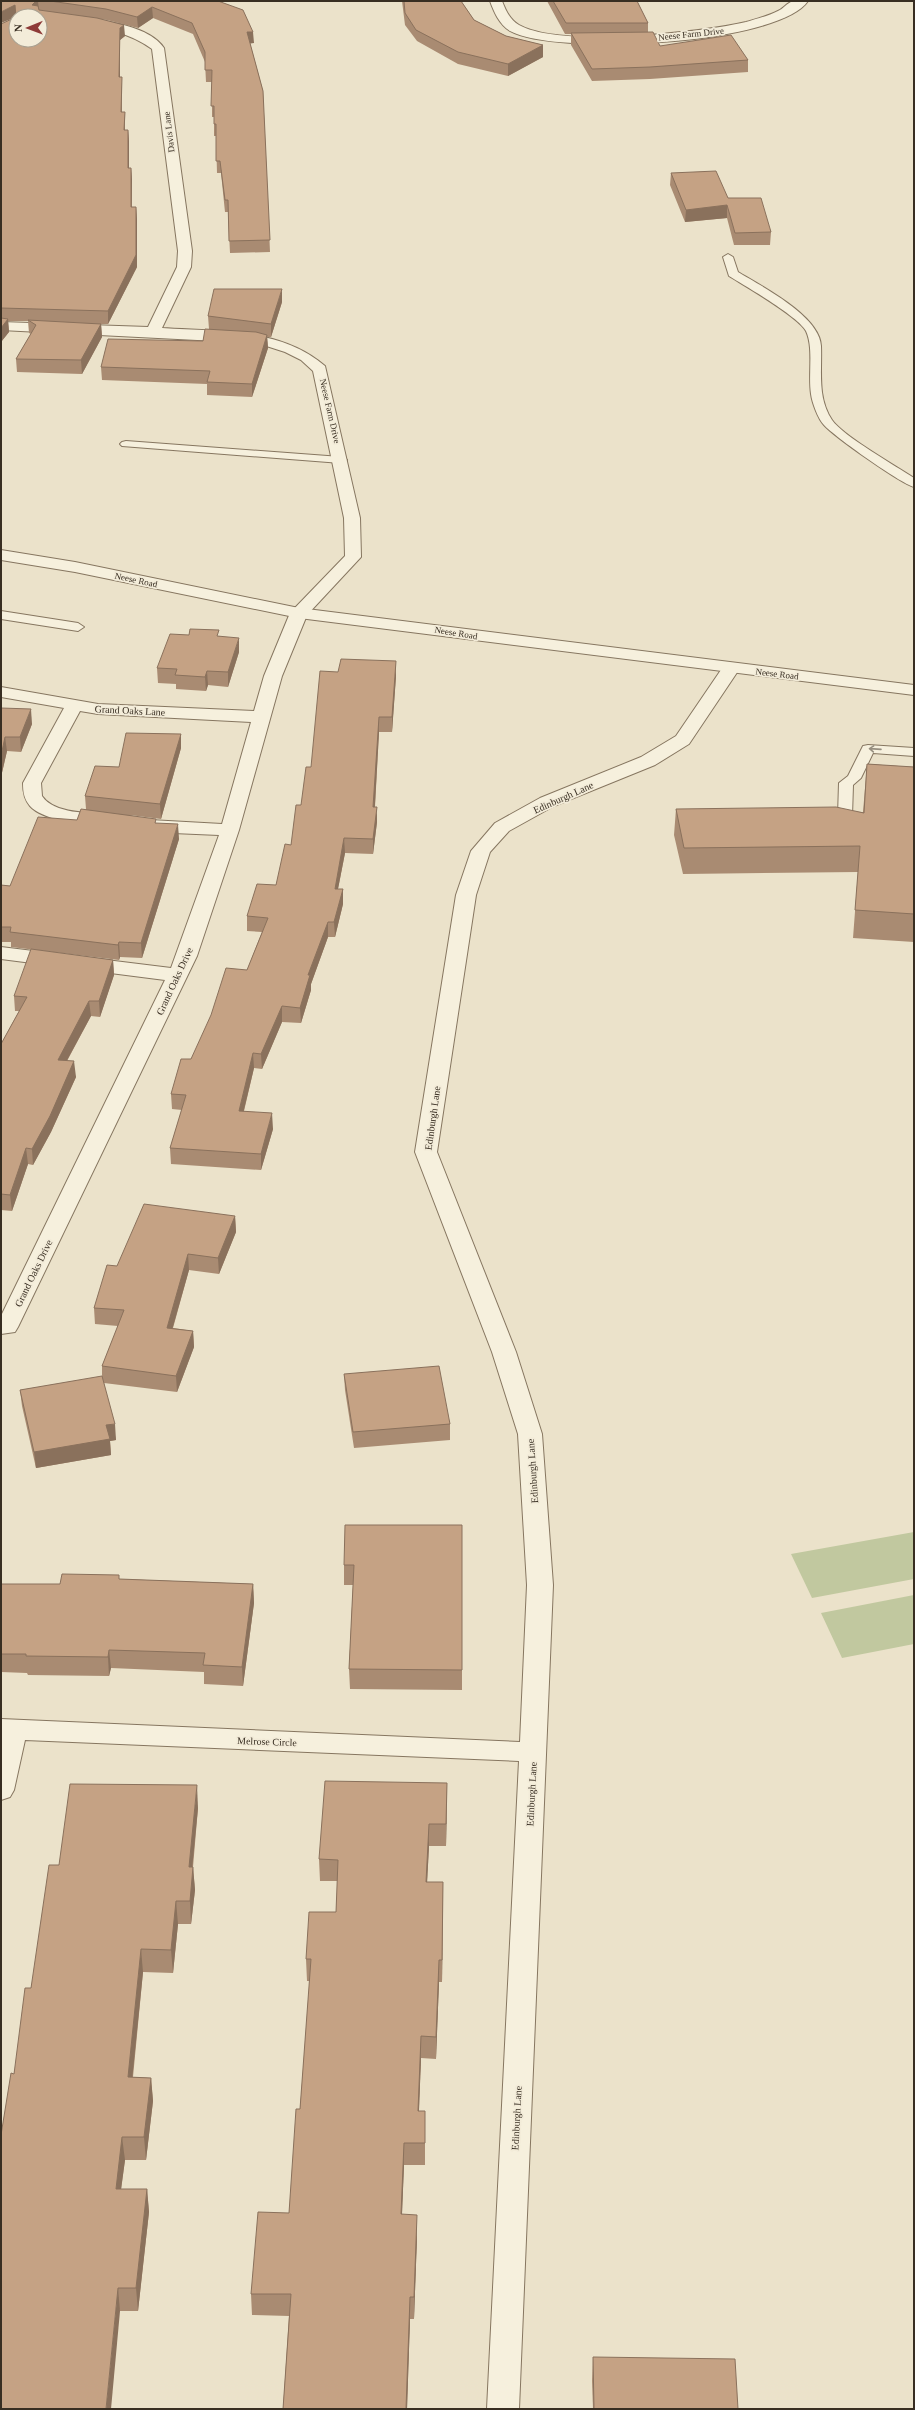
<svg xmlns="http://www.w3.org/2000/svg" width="915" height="2410" viewBox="0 0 915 2410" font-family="Georgia,serif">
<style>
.green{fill:#c1c89f}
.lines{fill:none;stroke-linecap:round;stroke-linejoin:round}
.service-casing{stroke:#867660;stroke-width:2}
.minor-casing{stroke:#867660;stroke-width:2}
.tertiary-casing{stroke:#867660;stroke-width:2}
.service{fill:#f6f0dd;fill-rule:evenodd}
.minor{fill:#f6f0dd;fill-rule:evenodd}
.tertiary{fill:#f6f0dd;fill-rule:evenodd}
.wall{fill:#a98b72}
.shaded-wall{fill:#8a715c}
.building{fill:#c5a284;stroke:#8a715c;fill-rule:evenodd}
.oneway{stroke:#978f80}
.labels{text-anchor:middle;stroke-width:3.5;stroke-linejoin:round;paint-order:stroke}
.far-street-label{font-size:9px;fill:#382e22;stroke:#f3ecd9}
.street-label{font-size:10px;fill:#382e22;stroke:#f3ecd9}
</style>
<rect width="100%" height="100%" fill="#ebe2ca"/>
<g class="green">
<polygon points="914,1532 914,1579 812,1598 791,1554"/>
<polygon points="914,1595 914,1644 842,1658 821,1613"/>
</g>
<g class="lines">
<defs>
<g id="service">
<path d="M728,254L733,257L738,272C761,286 820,316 821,346C822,371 817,398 832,420C843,436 896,466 914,478V487C900,483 835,437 824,425C818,419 812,402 811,394C808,374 814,348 806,331C798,316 745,286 729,276L723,257Z"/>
<polygon points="126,441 341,457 347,460 341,463 122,446 120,444 122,442"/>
<polygon points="1,611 78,623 84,627 78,631 1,619"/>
<polygon points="868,745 914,748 914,756 873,753 861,778 853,785 852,816 845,820 840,819 838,816 839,783 848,776 863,746"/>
</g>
<g id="minor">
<path d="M490,1H502C506,11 510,20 519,25C560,48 699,33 746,22C756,19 768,16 778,11C783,9 787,3 793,1C797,0 804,1 808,1C778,45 555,56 510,31C499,24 494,12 490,1Z"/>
<path d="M40,12C73,19 144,18 164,48L192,251L191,267L162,328C218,332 280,327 325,366L360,518L361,557L307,615L282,676L239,830L197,956L18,1327L15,1332L1,1334V1316L165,980L1,959V947L171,968L219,835L150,832L143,830L141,826L143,822L150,820L222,824L251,722L98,714L80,711L41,783L42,796C54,814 89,813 108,814L115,816L117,820L115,824C96,829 43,821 30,806C24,799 23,792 23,783L64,708L1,697V687L98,704L254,711L264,676L290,613L345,556L344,518L313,371L301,360L285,352L257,343L1,330V322L148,327L177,267L178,251L152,49C120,25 78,27 40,20V16H34Z"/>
<polygon points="731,663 737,664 740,668 689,744 655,765 554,806 509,831 490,852 476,895 437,1152 516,1352 542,1434 553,1585 519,2409 487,2409 519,1761 25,1740 14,1790 10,1797 1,1800 1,1719 520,1742 527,1585 518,1434 492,1352 415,1152 456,895 471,851 495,823 540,798 641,757 676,736 725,664"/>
</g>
<polygon id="tertiary" points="1,550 75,562 299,608 914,685 914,695 299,618 75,572 1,560"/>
</defs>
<use href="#service" class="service-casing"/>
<use href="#minor" class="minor-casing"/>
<use href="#tertiary" class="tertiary-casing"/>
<use href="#service" class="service"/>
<use href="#minor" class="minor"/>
<use href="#tertiary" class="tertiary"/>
</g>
<g class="wall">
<polygon points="1,1 218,1 254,43 250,43 263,91 270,252 230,253 228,212 225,212 221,173 217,173 216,136 214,136 214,117 212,117 212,82 206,82 205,62 193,34 153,18 138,28 107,20 100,19 125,36 120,40 120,77 122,88 122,112 125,112 125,130 128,130 129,142 129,168 131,168 132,180 132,207 136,207 137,220 137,267 108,324 101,324 102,337 82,374 17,372 16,359 31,334 29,333 28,321 8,321 9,332 1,342 1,24 16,17"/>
<polygon points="402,1 461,1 474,20 506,36 543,45 543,57 508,76 458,64 417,41 405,25"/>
<polygon points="547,1 637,1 648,23 648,33 660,46 748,60 748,72 650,79 592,81 571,45 571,34 565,34"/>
<polygon points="671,173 728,198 771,232 770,245 734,245 727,218 685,222 670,185"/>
<polygon points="282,302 271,337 267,337 268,348 252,397 207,395 207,384 102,380 101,367 203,341 209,329 208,316"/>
<polygon points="219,636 239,652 228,687 208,685 206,691 176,689 176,684 158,683 157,668"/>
<polygon points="396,676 392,732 379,732 375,807 377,822 373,854 345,853 338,889 343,889 343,904 335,937 328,937 311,984 311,990 301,1023 282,1022 262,1069 254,1068 244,1111 273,1129 261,1170 171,1164 170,1148 182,1110 172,1109 171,1094 191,1059 247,970 262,932 247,931 247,916 276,885 291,845 311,767"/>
<polygon points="1,708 32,724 21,752 7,751 1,777"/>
<polygon points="181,734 181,748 161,819 130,815 156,823 179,839 142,958 120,957 119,960 11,947 11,942 1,942 1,885 10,886 77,820 86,809 85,796 119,767"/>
<polygon points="867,764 914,767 914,942 853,938 858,872 683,874 674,835 676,809 863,812"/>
<polygon points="113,960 114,975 100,1017 91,1016 67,1061 76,1077 51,1132 33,1165 28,1164 12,1211 1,1210 1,1044 19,1011 15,1011 14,996"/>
<polygon points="235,1216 236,1232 219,1274 189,1270 173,1328 193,1331 194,1347 177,1392 104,1383 116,1440 110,1441 111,1455 36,1468 22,1406 20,1390 102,1377 102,1366 118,1326 95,1324 94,1308 117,1266"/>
<polygon points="344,1374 450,1424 450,1440 354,1448 345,1390"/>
<polygon points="462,1525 462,1690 350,1689 349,1669 353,1585 344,1585 344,1565"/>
<polygon points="120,1579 253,1584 254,1603 243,1686 204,1684 204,1672 111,1668 109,1676 28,1675 27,1673 1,1672 1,1584 60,1584"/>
<polygon points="447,1783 446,1846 429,1846 427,1882 443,1882 443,1904 442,1982 439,1982 436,2059 421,2058 419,2111 425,2111 425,2165 404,2165 402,2215 417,2237 414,2319 410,2319 407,2409 283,2409 289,2316 252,2315 251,2294 289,2213 300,2109 310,1981 307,1981 306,1959 336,1912 338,1881 320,1881 319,1859"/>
<polygon points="198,1808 193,1867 195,1890 191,1924 178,1924 173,1973 143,1972 133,2077 151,2078 153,2101 146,2160 125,2160 121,2189 147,2189 149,2212 138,2311 120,2311 14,2074 31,1988 59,1865"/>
<polygon points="593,2357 738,2409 593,2409 592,2381"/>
</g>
<g class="shaded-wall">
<polygon points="36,1 38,1 39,11 32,5"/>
<polygon points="15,5 16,17 1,23 1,12"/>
<polygon points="152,7 153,18 138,28 137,17"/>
<polygon points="124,25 125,36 120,40 120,88 119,77 120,28"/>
<polygon points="247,32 253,32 254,43 247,44"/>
<polygon points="543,45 543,57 508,76 508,64"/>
<polygon points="122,77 122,88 121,124 121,112"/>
<polygon points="125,112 125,124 124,142 124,130"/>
<polygon points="128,130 129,142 129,180 128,168"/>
<polygon points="131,168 132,180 131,220"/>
<polygon points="727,205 727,218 685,222 686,210"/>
<polygon points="136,207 137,220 137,267 108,324 108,311"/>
<polygon points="282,289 282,302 271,337 271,324"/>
<polygon points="8,319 9,332 1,342 1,328"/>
<polygon points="101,324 102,337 82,374 81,360"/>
<polygon points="267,335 268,348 252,397 252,384"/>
<polygon points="239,638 239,652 228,687 228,672"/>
<polygon points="396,661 396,676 392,732 392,717"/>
<polygon points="207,671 208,685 206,691 205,677"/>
<polygon points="31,709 32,724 21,752 20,737"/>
<polygon points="379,717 379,732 374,821 373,807"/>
<polygon points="181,734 181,748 161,819 160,804"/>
<polygon points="5,737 7,751 1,777 1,756"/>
<polygon points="377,807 377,822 373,854 373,839"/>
<polygon points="178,824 179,839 142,958 141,943"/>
<polygon points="344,838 345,853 335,904 335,889"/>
<polygon points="343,889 343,904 335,937 334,922"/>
<polygon points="328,922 328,937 311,984 311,990 301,1023 300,1008 308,975"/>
<polygon points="119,942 120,957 119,960 118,945"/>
<polygon points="113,960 114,975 100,1017 99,1001"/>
<polygon points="89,1001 91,1016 59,1075 58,1060"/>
<polygon points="282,1006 282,1022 262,1069 261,1054"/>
<polygon points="253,1053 254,1068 240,1126 239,1111"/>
<polygon points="74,1061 76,1077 51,1132 33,1165 32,1149"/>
<polygon points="272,1113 273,1129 261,1170 261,1154"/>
<polygon points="26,1148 28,1164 12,1211 10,1195"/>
<polygon points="235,1216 236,1232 219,1274 218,1258"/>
<polygon points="188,1254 189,1270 168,1344 167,1328"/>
<polygon points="193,1331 194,1347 177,1392 176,1376"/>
<polygon points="115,1424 116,1440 110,1441 111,1455 36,1468 34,1452 106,1425"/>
<polygon points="253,1584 254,1603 243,1686 242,1667"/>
<polygon points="109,1650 111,1668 109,1676 108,1657"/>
<polygon points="447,1783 447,1805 446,1846 446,1824"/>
<polygon points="197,1785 198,1808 190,1890 189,1867"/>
<polygon points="429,1824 429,1846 426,1903 426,1882"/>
<polygon points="193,1867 195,1890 191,1924 190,1901"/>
<polygon points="443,1882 443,1904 442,1982 442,1960"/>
<polygon points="176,1901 178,1924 173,1973 171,1950"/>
<polygon points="141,1949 143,1972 130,2100 128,2077"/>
<polygon points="439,1960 439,1982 436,2059 436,2037"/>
<polygon points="421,2036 421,2058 418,2133 418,2111"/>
<polygon points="151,2078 153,2101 146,2160 144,2137"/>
<polygon points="122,2137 125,2160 118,2212 116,2189"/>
<polygon points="404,2143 404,2165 401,2236 401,2214"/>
<polygon points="147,2189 149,2212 138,2311 136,2288"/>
<polygon points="417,2215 417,2237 414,2319 414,2297"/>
<polygon points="118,2288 120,2311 111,2409 106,2409"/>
<polygon points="410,2297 410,2319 407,2409 406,2409"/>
</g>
<g class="building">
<path d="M1,1H36L32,5L38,6L39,10L97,18L124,25L120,28L119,77H122L121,112H125L124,130H128V168H131V207H136V255L108,311L1,308V24L16,17L15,5L1,12ZM16,16H40V40H16Z"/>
<polygon points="50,1 218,1 243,10 253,32 247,32 263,91 270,240 229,241 228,200 225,200 220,161 216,161 216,124 214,124 214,106 211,106 212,70 205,70 205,52 192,23 152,7 137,17 106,9"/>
<polygon points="404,1 461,1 474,20 506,36 543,45 508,64 458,52 416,30 405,13"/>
<polygon points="553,1 637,1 648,23 566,23"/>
<polygon points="653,32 660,46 731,35 748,60 650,67 592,69 571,33"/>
<polygon points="716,171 728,198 761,198 771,232 735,233 727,205 686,210 671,173"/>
<polygon points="214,289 282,289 271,324 208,316"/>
<polygon points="1,318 8,319 1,328"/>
<polygon points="28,320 101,324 81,360 16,359 36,325"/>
<polygon points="205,329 256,332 267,335 252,384 207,382 210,371 101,367 108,339 203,341"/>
<polygon points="190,629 219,630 217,636 239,638 228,672 207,671 205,677 175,675 177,669 157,668 170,634 189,635"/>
<polygon points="341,659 396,661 392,717 379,717 373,807 377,807 373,839 344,838 335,889 343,889 334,922 328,922 308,975 310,975 300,1008 282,1006 261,1054 253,1053 239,1111 272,1113 261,1154 170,1148 186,1095 171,1094 181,1059 191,1059 211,1015 226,968 247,970 268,918 247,916 257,884 276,885 285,844 291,845 296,805 301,805 306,767 311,767 320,671 338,672"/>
<polygon points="1,708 31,709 20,737 5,737 1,756"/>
<polygon points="126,733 181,734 160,804 85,796 95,766 119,767"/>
<polygon points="867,764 914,767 914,914 855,910 860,846 684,848 676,809 836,807 864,813"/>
<polygon points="81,809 156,819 155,823 178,824 141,943 119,942 118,945 10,932 11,927 1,927 1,885 10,886 38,817 77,820"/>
<polygon points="31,949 113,960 99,1001 89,1001 58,1060 74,1061 50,1116 32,1149 26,1148 10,1195 1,1194 1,1044 27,997 14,996"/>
<polygon points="144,1204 235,1216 218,1258 188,1254 167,1328 193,1331 176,1376 102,1366 124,1310 94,1308 107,1265 117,1266"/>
<polygon points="439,1366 450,1424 353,1432 344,1374"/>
<polygon points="102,1376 115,1424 106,1425 110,1439 34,1452 20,1390"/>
<polygon points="345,1525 462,1525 462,1670 349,1669 354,1565 344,1565"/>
<polygon points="62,1574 119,1575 119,1579 253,1584 242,1667 203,1665 205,1653 109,1650 108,1657 26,1656 26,1654 1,1654 1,1584 60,1584"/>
<polygon points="325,1781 447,1783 446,1824 429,1824 426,1882 443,1882 442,1960 439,1960 436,2037 421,2036 418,2111 425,2111 425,2143 404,2143 401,2214 417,2215 414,2297 410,2297 406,2409 283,2409 291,2294 251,2294 258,2212 289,2213 296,2109 300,2109 311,1959 306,1959 309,1912 336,1912 338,1860 319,1859"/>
<polygon points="70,1784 197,1785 189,1867 193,1867 190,1901 176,1901 171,1950 141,1949 128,2077 151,2078 144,2137 122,2137 116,2189 147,2189 136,2288 118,2288 106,2409 1,2409 1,2135 11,2073 14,2074 25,1988 31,1988 49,1865 59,1865"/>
<polygon points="593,2357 735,2359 738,2409 594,2409"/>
</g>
<defs><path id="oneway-shaft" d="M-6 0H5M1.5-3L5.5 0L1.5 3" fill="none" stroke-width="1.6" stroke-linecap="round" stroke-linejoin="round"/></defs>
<use class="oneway" href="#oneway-shaft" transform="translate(875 749) rotate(-176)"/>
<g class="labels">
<g class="far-street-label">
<text transform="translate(691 34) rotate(-6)" y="3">Neese Farm Drive</text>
<text transform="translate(169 132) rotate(-97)" y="3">Davis Lane</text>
<text transform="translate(330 411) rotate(77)" y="3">Neese Farm Drive</text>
<text transform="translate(136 580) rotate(12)" y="3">Neese Road</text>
<text transform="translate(456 633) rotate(9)" y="3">Neese Road</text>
<text transform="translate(777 674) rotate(7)" y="3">Neese Road</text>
</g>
<g class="street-label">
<text transform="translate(130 710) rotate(3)" y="4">Grand Oaks Lane</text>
<text transform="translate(563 797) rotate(-24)" y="4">Edinburgh Lane</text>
<text transform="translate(174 981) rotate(-65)" y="4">Grand Oaks Drive</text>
<text transform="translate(432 1118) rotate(-82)" y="4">Edinburgh Lane</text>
<text transform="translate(33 1273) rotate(-64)" y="4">Grand Oaks Drive</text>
<text transform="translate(532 1471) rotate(-94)" y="4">Edinburgh Lane</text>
<text transform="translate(267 1741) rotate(2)" y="4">Melrose Circle</text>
<text transform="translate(531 1794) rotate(-87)" y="4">Edinburgh Lane</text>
<text transform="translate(516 2118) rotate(-87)" y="4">Edinburgh Lane</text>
</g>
</g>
<rect width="915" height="2410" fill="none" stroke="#382e22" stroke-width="4"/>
<g transform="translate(28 28) rotate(269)"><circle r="19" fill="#f3ecd9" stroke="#a8a090"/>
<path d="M0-3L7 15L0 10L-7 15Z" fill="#8e3a37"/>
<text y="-6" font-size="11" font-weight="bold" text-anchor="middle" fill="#382e22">N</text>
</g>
</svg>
